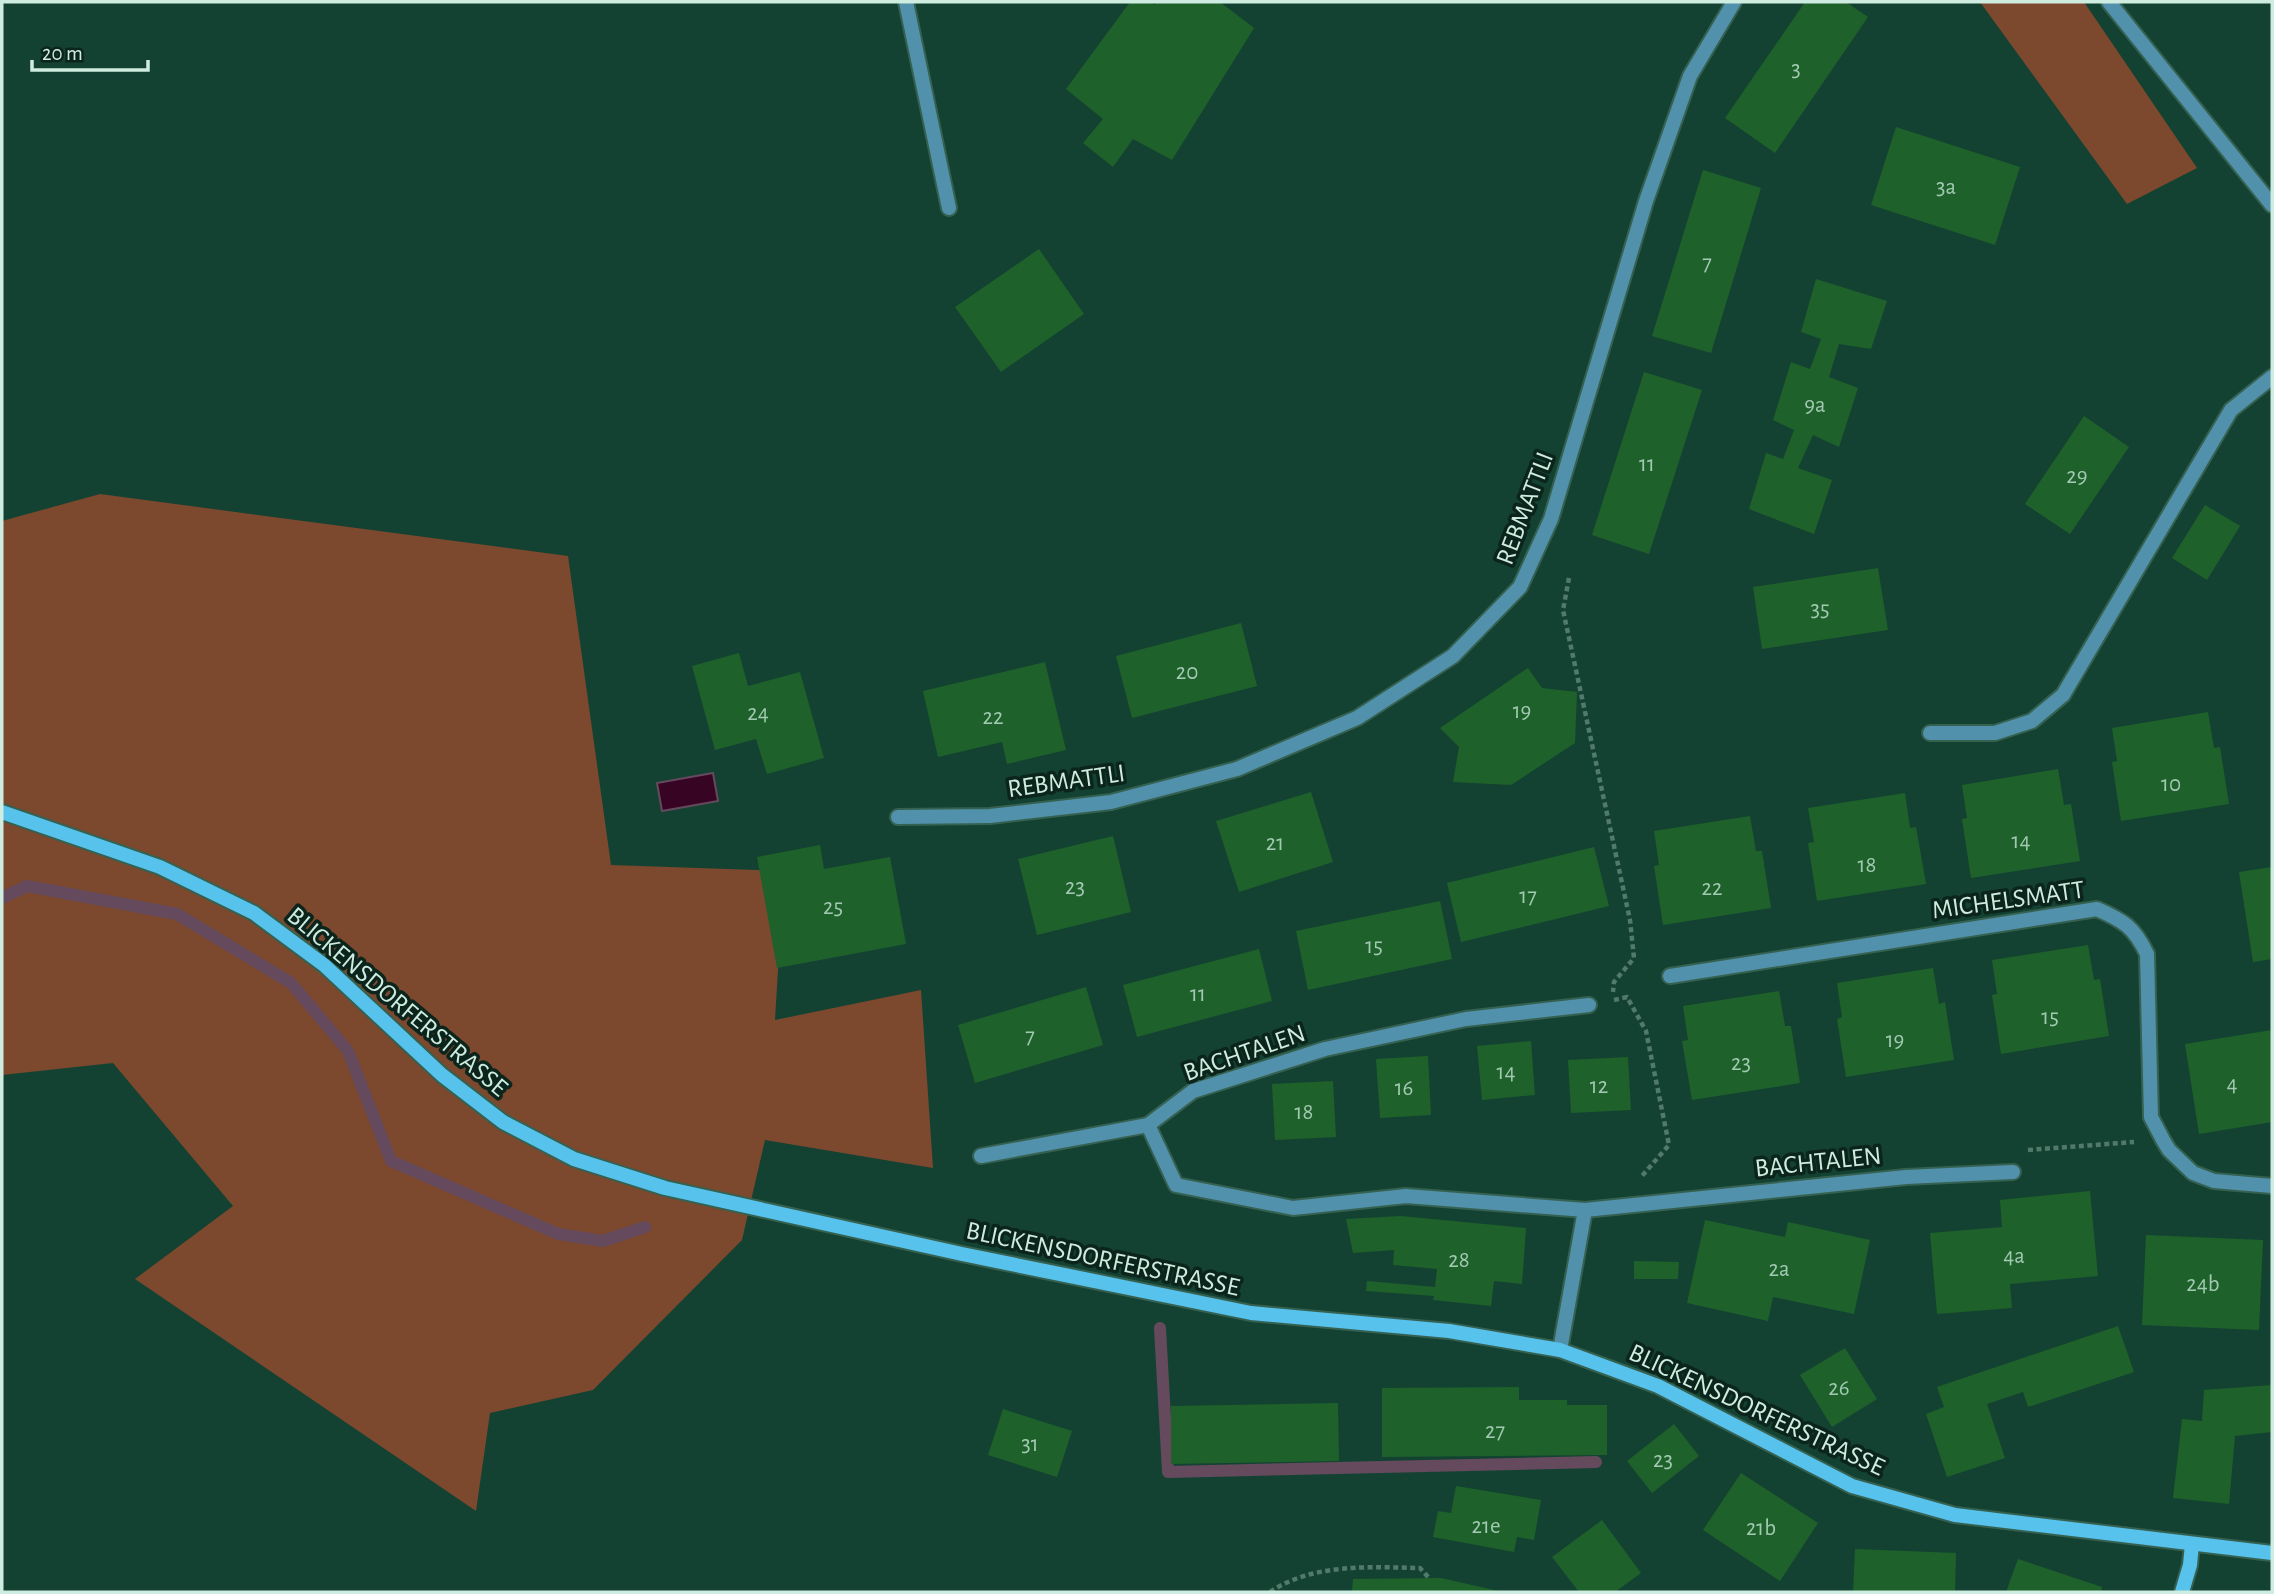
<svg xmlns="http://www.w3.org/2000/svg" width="2274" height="1594" viewBox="0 0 2274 1594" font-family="'Alegreya Sans',sans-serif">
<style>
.green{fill:#7c482e}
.water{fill:#370424;stroke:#644a5c;stroke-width:2}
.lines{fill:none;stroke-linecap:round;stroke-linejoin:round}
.stream{stroke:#644a5c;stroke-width:12}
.building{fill:#1e612b}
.lane-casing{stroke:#356151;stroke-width:18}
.street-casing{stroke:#356151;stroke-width:18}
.secondary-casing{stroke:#356151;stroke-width:18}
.path{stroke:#527a6b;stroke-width:4.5;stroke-dasharray:5 3.5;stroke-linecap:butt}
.lane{stroke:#5291ab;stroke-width:14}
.street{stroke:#5291ab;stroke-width:14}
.secondary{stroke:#57c2ec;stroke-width:14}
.labels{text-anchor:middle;stroke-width:7;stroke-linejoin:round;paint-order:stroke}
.number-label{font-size:23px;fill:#a2c9b2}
.street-label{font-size:26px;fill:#ceecdf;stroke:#0c251c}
</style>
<rect width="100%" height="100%" fill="#144232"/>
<g class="green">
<polygon points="1980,2 2084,2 2197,168 2127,204"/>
<polygon points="100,494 568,556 611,865 784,871 775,1020 921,990 933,1168 765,1140 742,1240 593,1390 490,1413 476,1511 135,1279 233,1206 113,1063 2,1075 2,521"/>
</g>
<polygon class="water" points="713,773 718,801 662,811 657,783"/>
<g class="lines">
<g class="stream">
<polyline points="2,898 27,886 177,914 291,983 348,1051 391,1161 558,1234 603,1241 645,1227"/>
<polyline points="1160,1328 1168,1472 1596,1462"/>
</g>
</g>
<g class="building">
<polygon points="1130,2 1152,2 1154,5 1157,2 1220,2 1254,28 1172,160 1133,139 1113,167 1083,143 1103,119 1066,89"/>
<polygon points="1805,2 1846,2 1868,17 1775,153 1725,118"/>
<polygon points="1896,127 2020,167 1995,245 1871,205"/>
<polygon points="1703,170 1761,188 1711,353 1652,336"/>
<polygon points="1039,249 1084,314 1001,372 955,307"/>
<polygon points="1816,279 1887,301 1871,349 1839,344 1829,377 1858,388 1839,447 1813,435 1798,468 1832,480 1814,534 1749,509 1766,453 1783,459 1794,430 1773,420 1791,362 1810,369 1821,339 1801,332"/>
<polygon points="1644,372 1702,390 1649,554 1592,535"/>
<polygon points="2084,416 2129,447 2070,534 2025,504"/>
<polygon points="2205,505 2240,526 2207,580 2172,558"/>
<polygon points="1878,568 1888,630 1762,649 1753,587"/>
<polygon points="1241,623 1257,686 1132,718 1116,656"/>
<polygon points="739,653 748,686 800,672 824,758 767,774 756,739 715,750 692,666"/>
<polygon points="1045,662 1066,750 1007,764 1002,742 938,757 923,691"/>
<polygon points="1528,668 1542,688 1577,692 1575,743 1511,785 1453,782 1459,747 1440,728"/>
<polygon points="2208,712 2214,748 2220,747 2229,804 2121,821 2112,762 2117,761 2112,728"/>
<polygon points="2058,769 2064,805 2071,804 2080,861 1971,878 1962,819 1967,818 1962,785"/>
<polygon points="1311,792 1333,862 1239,892 1216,821"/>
<polygon points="1905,793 1910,828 1916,827 1926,884 1817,901 1808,843 1814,842 1808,808"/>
<polygon points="1750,816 1756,851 1762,851 1771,908 1663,925 1654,866 1659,865 1654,831"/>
<polygon points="1113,836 1131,912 1037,935 1018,859"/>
<polygon points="820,845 824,869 890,857 906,944 777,968 757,857"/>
<polygon points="1594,847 1609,906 1461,942 1447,883"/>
<polygon points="2272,867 2272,959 2253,962 2239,872"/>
<polygon points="1440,901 1452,959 1308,990 1296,931"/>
<polygon points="2088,945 2094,980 2100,979 2109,1036 2001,1054 1992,995 1997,994 1992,960"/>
<polygon points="1259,949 1272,1001 1137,1037 1123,985"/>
<polygon points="1933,968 1939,1004 1945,1002 1954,1060 1846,1077 1837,1019 1842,1017 1837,983"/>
<polygon points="1086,987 1103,1045 975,1083 958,1025"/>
<polygon points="1779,991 1785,1026 1791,1026 1800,1083 1692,1100 1682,1041 1688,1040 1683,1006"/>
<polygon points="2272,1030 2272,1122 2199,1134 2185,1044"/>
<polygon points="1531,1041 1535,1095 1482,1100 1477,1046"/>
<polygon points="1428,1056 1431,1115 1380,1118 1376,1059"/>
<polygon points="1628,1057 1631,1110 1571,1113 1568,1060"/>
<polygon points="1333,1081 1336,1137 1275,1140 1272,1084"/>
<polygon points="2090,1191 2098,1276 2010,1284 2012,1308 1937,1314 1930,1233 2002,1227 2000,1200"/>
<polygon points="1401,1216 1526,1228 1522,1284 1494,1281 1491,1306 1433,1300 1434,1296 1366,1291 1367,1281 1435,1287 1437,1269 1393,1265 1394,1250 1353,1253 1346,1219"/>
<polygon points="1705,1220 1785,1237 1788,1222 1870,1240 1854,1314 1773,1297 1768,1321 1687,1303"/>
<polygon points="2146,1235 2263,1240 2259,1330 2142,1325"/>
<polygon points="1634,1261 1679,1262 1678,1279 1634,1279"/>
<polygon points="2118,1326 2134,1372 2028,1407 2023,1392 1987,1404 2005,1458 1947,1477 1926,1414 1944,1407 1937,1387"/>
<polygon points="1845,1348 1877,1399 1832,1427 1800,1375"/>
<polygon points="2272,1385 2272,1432 2235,1436 2229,1504 2173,1498 2182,1419 2202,1421 2204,1390"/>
<polygon points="1519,1387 1519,1400 1567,1400 1567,1405 1607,1405 1607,1455 1382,1457 1382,1388"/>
<polygon points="1338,1403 1339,1461 1171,1464 1171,1406"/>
<polygon points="1003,1409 1072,1431 1057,1477 988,1455"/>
<polygon points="1674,1424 1699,1456 1652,1493 1627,1461"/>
<polygon points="1741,1473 1818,1523 1780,1581 1703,1530"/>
<polygon points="1456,1486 1541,1500 1534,1540 1517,1537 1514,1552 1433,1537 1438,1511 1451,1513"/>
<polygon points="1602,1520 1641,1573 1615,1592 1579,1592 1552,1557"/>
<polygon points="1855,1549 1956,1553 1955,1592 1853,1592"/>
<polygon points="2018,1559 2102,1587 2101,1592 2006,1592"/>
<polygon points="1441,1578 1503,1592 1352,1592 1353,1579"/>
</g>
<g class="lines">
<defs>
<g id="lane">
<polyline points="906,2 949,208"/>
<polyline points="1930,733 1995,733 2032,721 2063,695 2231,410 2272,377"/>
<polyline points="981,1156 1148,1125"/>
</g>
<g id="street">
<polyline points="2109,2 2272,205"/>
<polyline points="898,817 990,816 1111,802 1237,769 1357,718 1453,656 1520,587 1551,519 1646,201 1690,76 1734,2"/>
<path d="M1670,976L2097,909C2124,921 2134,927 2147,954L2151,1117L2163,1140L2169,1150L2193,1173L2214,1181L2272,1186"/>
<polyline points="1585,1210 1906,1177 2013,1172"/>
<polyline points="1560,1350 1585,1210 1406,1196 1293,1208 1176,1185 1148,1125 1193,1091 1325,1049 1466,1019 1589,1005"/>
</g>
<g id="secondary">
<polyline points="2,812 160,867 254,913 324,965 442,1075 503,1122 574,1159 665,1188 962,1254 1251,1313 1449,1331 1560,1350 1658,1386 1852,1486 1955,1515 2272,1553"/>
<polyline points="2182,1592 2190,1565 2192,1544"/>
</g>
</defs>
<use href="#lane" class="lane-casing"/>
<use href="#street" class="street-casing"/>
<use href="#secondary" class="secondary-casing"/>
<g class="path">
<polyline points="1569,578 1563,610 1630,920 1634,958 1614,982 1613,992"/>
<polyline points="1614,1000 1627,997 1646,1031 1669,1145 1641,1177"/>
<polyline points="2028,1150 2134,1142"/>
<path d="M1270,1592C1313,1563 1370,1567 1420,1568L1429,1578"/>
</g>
<use href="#lane" class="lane"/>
<use href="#street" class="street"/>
<use href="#secondary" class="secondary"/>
</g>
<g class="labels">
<g class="number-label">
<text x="1796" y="76">3</text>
<text x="1946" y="194">3a</text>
<text x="1707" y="270">7</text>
<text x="1815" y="412">9a</text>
<text x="1647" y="471">11</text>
<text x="2077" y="483">29</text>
<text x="1820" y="616">35</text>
<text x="1187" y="679">20</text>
<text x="1522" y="718">19</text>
<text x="758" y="720">24</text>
<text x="993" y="724">22</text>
<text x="2171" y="791">10</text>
<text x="2021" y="848">14</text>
<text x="1275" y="850">21</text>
<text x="1867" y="872">18</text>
<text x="1075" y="894">23</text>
<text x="1712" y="895">22</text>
<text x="1528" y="903">17</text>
<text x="833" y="914">25</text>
<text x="1374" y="953">15</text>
<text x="1198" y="1001">11</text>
<text x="2050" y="1024">15</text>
<text x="1030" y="1043">7</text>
<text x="1895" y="1047">19</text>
<text x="1741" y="1070">23</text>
<text x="1506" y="1079">14</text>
<text x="2232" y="1091">4</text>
<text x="1599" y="1093">12</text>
<text x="1404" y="1095">16</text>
<text x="1304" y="1119">18</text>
<text x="2014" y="1263">4a</text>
<text x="1459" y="1267">28</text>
<text x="1779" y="1276">2a</text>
<text x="2203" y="1291">24b</text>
<text x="1839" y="1395">26</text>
<text x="1495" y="1438">27</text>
<text x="1030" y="1451">31</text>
<text x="1663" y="1467">23</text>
<text x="1486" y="1533">21e</text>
<text x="1761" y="1535">21b</text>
</g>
<g class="street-label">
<text transform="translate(1524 508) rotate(-69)" y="9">REBMATTLI</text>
<text transform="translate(1066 780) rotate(-8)" y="9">REBMATTLI</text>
<text transform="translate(2008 899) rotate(-8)" y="9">MICHELSMATT</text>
<text transform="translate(398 1001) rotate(40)" y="9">BLICKENSDORFERSTRASSE</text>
<text transform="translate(1244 1052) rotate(-19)" y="9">BACHTALEN</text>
<text transform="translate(1818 1161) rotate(-6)" y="9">BACHTALEN</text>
<text transform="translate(1103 1258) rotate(12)" y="9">BLICKENSDORFERSTRASSE</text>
<text transform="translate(1757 1409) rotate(25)" y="9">BLICKENSDORFERSTRASSE</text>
</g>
</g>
<rect width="2274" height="1594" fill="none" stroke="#ceecdf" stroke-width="7"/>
<path d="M32 60v10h116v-10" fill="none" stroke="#ceecdf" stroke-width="3.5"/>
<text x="42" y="60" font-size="21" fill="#ceecdf" stroke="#0c251c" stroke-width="5" paint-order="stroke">20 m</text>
</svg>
